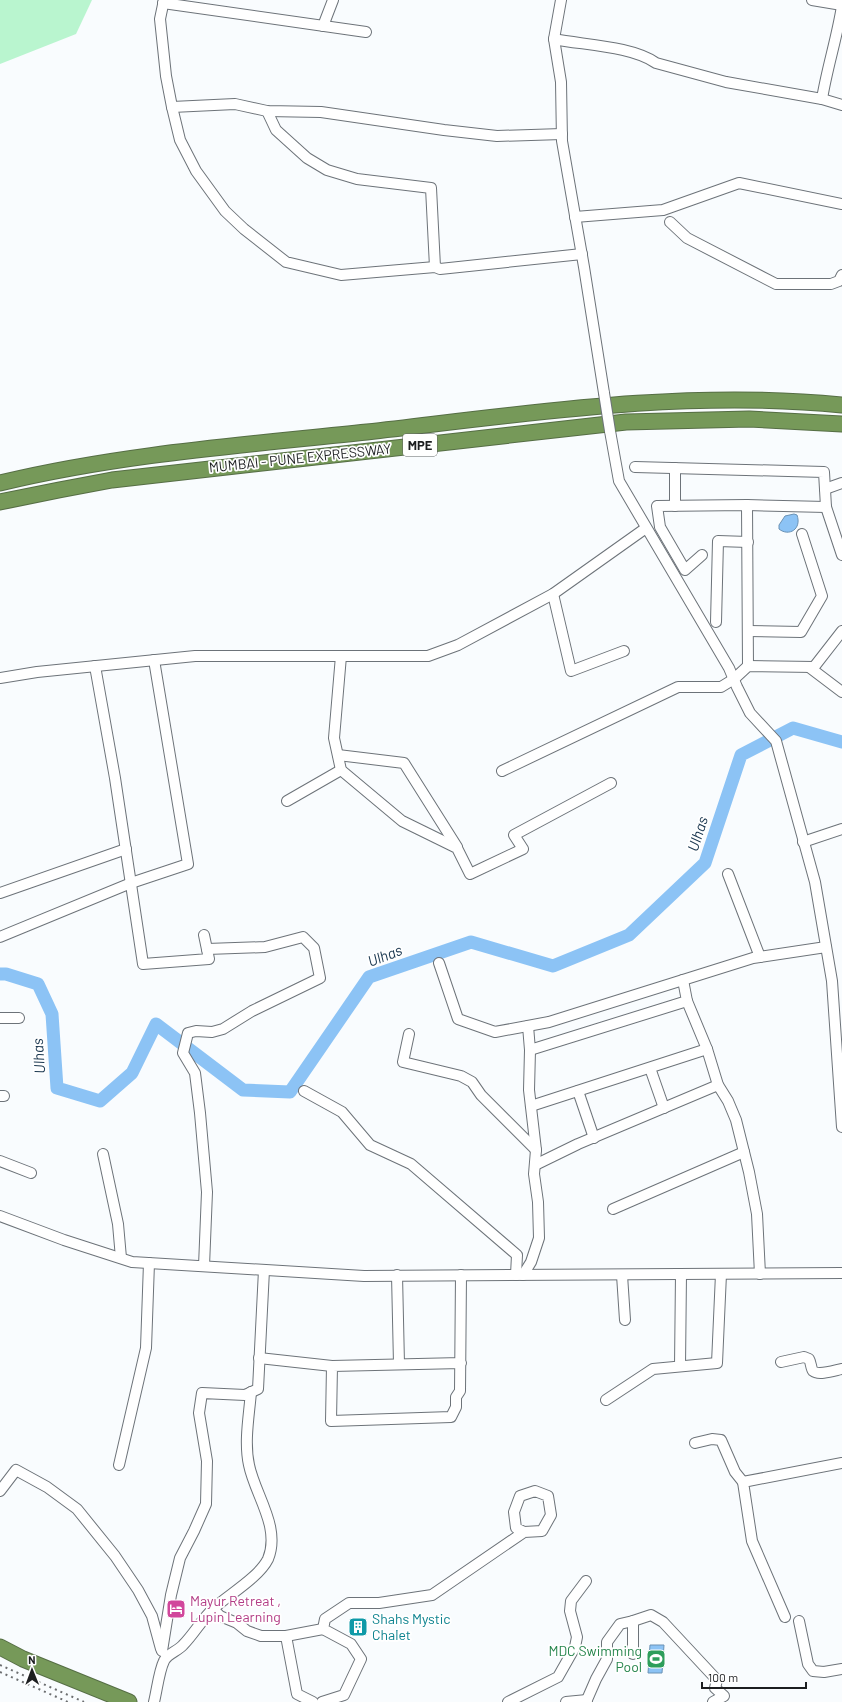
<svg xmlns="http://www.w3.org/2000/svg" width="842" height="1702" viewBox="0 0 842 1702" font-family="Barlow,sans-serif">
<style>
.green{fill:#b9f5cf}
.water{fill:#8cc3f5;stroke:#6a92b5}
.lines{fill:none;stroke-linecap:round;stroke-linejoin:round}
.river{stroke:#8cc3f5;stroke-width:13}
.minor-casing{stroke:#6d7379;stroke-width:12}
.highway-casing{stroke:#566e45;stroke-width:17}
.minor{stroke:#fff;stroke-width:10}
.highway{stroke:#769959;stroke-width:15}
.rail{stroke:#6c6e70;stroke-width:2;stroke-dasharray:2 4;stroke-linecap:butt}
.minor-bridge-casing{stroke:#6d7379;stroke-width:12;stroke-linecap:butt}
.minor-bridge{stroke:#fff;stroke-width:10}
.labels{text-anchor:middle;stroke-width:3.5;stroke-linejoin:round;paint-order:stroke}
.shield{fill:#fff;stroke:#606263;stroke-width:1}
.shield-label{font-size:13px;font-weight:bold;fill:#1c1e20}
.street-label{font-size:14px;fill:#1c1e20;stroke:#fff}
.hotel-label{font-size:14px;fill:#b23c85;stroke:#fff;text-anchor:start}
.culture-label{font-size:14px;fill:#0d838f;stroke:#fff;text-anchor:start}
.leisure-label{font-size:14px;fill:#27864d;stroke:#fff;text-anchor:end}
.water-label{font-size:15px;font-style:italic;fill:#14324b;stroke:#fff}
</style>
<rect width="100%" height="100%" fill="#f9fcfe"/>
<polygon class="green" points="0,0 92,0 76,34 0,64"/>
<g class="water">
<path d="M794,514L797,515C802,529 789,537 779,529V525L785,516Z"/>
<polygon points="650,1645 664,1645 662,1673 648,1673"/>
</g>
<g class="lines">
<polyline class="river" points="0,974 6,974 38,984 52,1014 57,1088 100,1101 132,1073 156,1024 243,1090 290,1092 369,977 471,942 553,966 629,935 705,863 741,755 793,728 842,742"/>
<defs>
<g id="minor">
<polyline points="164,0 160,19 166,76 172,107 180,140 196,171 225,211 244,229 286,262 341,275 435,267 440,269 582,254"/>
<polyline points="561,0 554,39 561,82 562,141 584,267 604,393"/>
<polyline points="812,0 842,5"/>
<polyline points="163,3 366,32"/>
<polyline points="323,26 333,0"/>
<path d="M554,39C583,45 632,46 656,63L726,82L822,99L842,105"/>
<path d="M822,99C827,68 837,38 842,6"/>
<polyline points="172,107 235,104 267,111 321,112 444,130 497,136 562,134"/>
<polyline points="267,111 276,130 307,158 327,170 357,179 431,188 435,267"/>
<polyline points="575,217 663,210 739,183 842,204"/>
<polyline points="670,222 687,238 776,284 831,284 839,281 842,275"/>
<polyline points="610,431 619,481 729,668 737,687 750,713 776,741 815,882 832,981 842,1127"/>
<polyline points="635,467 824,472 826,507 842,555"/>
<polyline points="825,489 842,483"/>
<polyline points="747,505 826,507"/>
<polyline points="675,506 675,468"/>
<polyline points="702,555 685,570 660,527 657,506 747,505 748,666"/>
<polyline points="553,594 571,671 624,651"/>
<polyline points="716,622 718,541 748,542"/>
<polyline points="748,631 801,632 822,596 802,534"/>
<polyline points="341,656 334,738 341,770 402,821 457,848 470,874 523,849 514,835 611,783"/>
<polyline points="95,666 115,778 143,964 209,959 204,935"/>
<polyline points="809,667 842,692"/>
<polyline points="0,678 37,672 195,656 428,656 458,645 553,594 646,528"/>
<polyline points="338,755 404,763 457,847"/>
<polyline points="502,771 678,687 721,687 734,679 748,666 814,667 842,631"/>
<polyline points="287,801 341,770"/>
<polyline points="803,842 842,829"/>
<polyline points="728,874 760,957"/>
<polyline points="0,893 126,849"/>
<polyline points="0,937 131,883 188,864 154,660"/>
<polyline points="439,963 458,1019 495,1032 549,1022 753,958 826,947"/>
<polyline points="687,1001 707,1049 718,1085 728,1101 736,1120 749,1172 757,1214 760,1274"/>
<polyline points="0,1018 19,1018"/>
<polyline points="528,1026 530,1050 687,1001 683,980"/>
<polyline points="409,1034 403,1062 461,1076 472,1082 481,1095 536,1150"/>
<polyline points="650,1068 664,1108"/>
<polyline points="304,1091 342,1112 370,1145 411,1164 517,1255 516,1275"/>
<polyline points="578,1091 594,1138"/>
<polyline points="0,1096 4,1096"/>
<polyline points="531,1106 707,1049"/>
<polyline points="103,1154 118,1224 121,1258"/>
<polyline points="0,1161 31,1173"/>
<polyline points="535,1165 578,1144 718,1085"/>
<polyline points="613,1209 744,1152"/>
<polyline points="0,1216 64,1240 132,1262 364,1276 842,1273"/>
<polyline points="204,1266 207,1192 200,1113 195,1073 183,1053 188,1033 196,1031 212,1032 223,1029 252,1011 320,978 314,948 303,937 265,947 207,949"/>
<polyline points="397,1275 399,1364"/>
<polyline points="461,1275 460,1391 456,1397 456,1407 451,1417 331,1421 332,1366 461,1363"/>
<polyline points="523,1275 531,1262 539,1238 538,1202 534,1174 536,1150 529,1090 530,1050"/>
<polyline points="622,1275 625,1320"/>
<polyline points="259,1358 332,1366"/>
<path d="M781,1362L804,1357L809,1359C811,1362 811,1369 813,1371C819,1376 836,1370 842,1369"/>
<polyline points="680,1366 681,1274"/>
<polyline points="606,1400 653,1369 717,1363 721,1274"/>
<polyline points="695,1443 712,1439 721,1440 735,1472 743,1482"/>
<polyline points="119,1465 146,1348 149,1263"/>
<polyline points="0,1491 16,1470 47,1487 77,1509 115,1556 138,1590 152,1616 161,1649"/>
<polyline points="213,1609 220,1616 237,1623 247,1631 261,1636 286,1636 297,1694 313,1702"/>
<polyline points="785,1617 752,1541 743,1482 842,1463"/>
<polyline points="799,1621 808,1664 813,1671 824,1672 842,1669"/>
<polyline points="286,1636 323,1629"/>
<polyline points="162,1651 171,1595 180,1558 194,1531 206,1504 207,1461 199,1413 202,1393 245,1395 258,1389 264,1270"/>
<polyline points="633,1654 633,1621"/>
<path d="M154,1702C157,1690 159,1671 164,1661C167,1654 178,1651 183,1645C194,1634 202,1619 214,1608C230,1594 259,1577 268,1559C281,1527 255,1495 249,1465C244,1442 249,1416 251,1392"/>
<polyline points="322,1702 344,1695 361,1659 351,1644 323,1629 325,1619 349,1603 379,1603 432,1595 524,1532 542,1531 551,1515 548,1496 535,1491 520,1496 514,1512 516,1528 524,1532"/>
<polyline points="508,1702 558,1677 575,1647 577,1637 570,1611 571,1601 586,1581"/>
<polyline points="566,1702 587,1700"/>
<polyline points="586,1702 596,1679 607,1659 607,1642 620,1624 633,1621 651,1615 663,1622 717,1680 715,1688 724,1696 713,1702"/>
</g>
<g id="highway">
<path d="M0,483C120,454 245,445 367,432C524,414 683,389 842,405"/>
<polyline points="0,502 59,490 112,480 626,422 749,419 842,424"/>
<polyline points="0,1647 23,1659 129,1702"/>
</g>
</defs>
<use href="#minor" class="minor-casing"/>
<use href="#highway" class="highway-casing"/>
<use href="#minor" class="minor"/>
<use href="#highway" class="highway"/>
<g class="rail">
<polyline points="0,1665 84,1702"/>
<polyline points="0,1672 68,1702"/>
</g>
<defs>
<polyline id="minor-bridge" points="604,393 610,431"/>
</defs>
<use href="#minor-bridge" class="minor-bridge-casing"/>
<use href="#minor-bridge" class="minor-bridge"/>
</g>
<defs>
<symbol id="hotel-square" viewBox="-11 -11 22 22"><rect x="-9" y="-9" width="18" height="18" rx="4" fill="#d1479c" stroke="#fff"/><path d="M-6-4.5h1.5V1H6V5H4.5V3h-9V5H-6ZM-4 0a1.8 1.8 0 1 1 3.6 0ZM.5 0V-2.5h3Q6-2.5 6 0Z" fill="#fff"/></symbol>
<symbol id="building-square" viewBox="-11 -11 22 22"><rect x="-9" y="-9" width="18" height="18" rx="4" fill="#0f9aa8" stroke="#fff"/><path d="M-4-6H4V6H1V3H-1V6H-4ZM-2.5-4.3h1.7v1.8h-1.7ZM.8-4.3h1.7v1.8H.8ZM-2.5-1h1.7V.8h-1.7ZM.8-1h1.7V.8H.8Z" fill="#fff"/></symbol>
<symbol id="stadium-square" viewBox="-11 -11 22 22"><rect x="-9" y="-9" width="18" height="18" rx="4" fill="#2e9e5b" stroke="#fff"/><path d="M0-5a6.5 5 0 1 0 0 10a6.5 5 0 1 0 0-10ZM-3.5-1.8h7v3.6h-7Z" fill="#fff"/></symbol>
</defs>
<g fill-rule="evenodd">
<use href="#hotel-square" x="165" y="1598" width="22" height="22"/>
<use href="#building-square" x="347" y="1616" width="22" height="22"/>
<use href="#stadium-square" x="645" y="1648" width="22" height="22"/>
</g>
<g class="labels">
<rect class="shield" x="403" y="434" width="34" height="22" rx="3"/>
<g class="shield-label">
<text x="420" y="450">MPE</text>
</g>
<g class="street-label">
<text transform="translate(300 458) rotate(-6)" y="5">MUMBAI - PUNE EXPRESSWAY</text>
</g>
<g class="hotel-label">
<text x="190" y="1606">Mayur Retreat ,<tspan x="190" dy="16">Lupin Learning</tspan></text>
</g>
<g class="culture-label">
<text x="372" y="1624">Shahs Mystic<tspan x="372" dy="16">Chalet</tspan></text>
</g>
<g class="leisure-label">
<text x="642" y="1656">MDC Swimming<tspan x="642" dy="16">Pool</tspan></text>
</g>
<g class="water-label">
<text transform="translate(698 834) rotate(-72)" y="5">Ulhas</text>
<text transform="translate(385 956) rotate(-21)" y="5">Ulhas</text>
<text transform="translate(39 1056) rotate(-94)" y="5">Ulhas</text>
</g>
</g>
<g transform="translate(32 1670) rotate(359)" stroke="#ffffff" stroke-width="3" paint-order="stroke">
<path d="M0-3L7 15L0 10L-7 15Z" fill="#1c1e20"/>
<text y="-6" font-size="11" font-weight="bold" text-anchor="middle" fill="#1c1e20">N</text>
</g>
<path d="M702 1682v6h104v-6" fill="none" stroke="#1c1e20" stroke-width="2"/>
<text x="708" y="1682" font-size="12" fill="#1c1e20" stroke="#ffffff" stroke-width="3" paint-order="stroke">100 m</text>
</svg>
